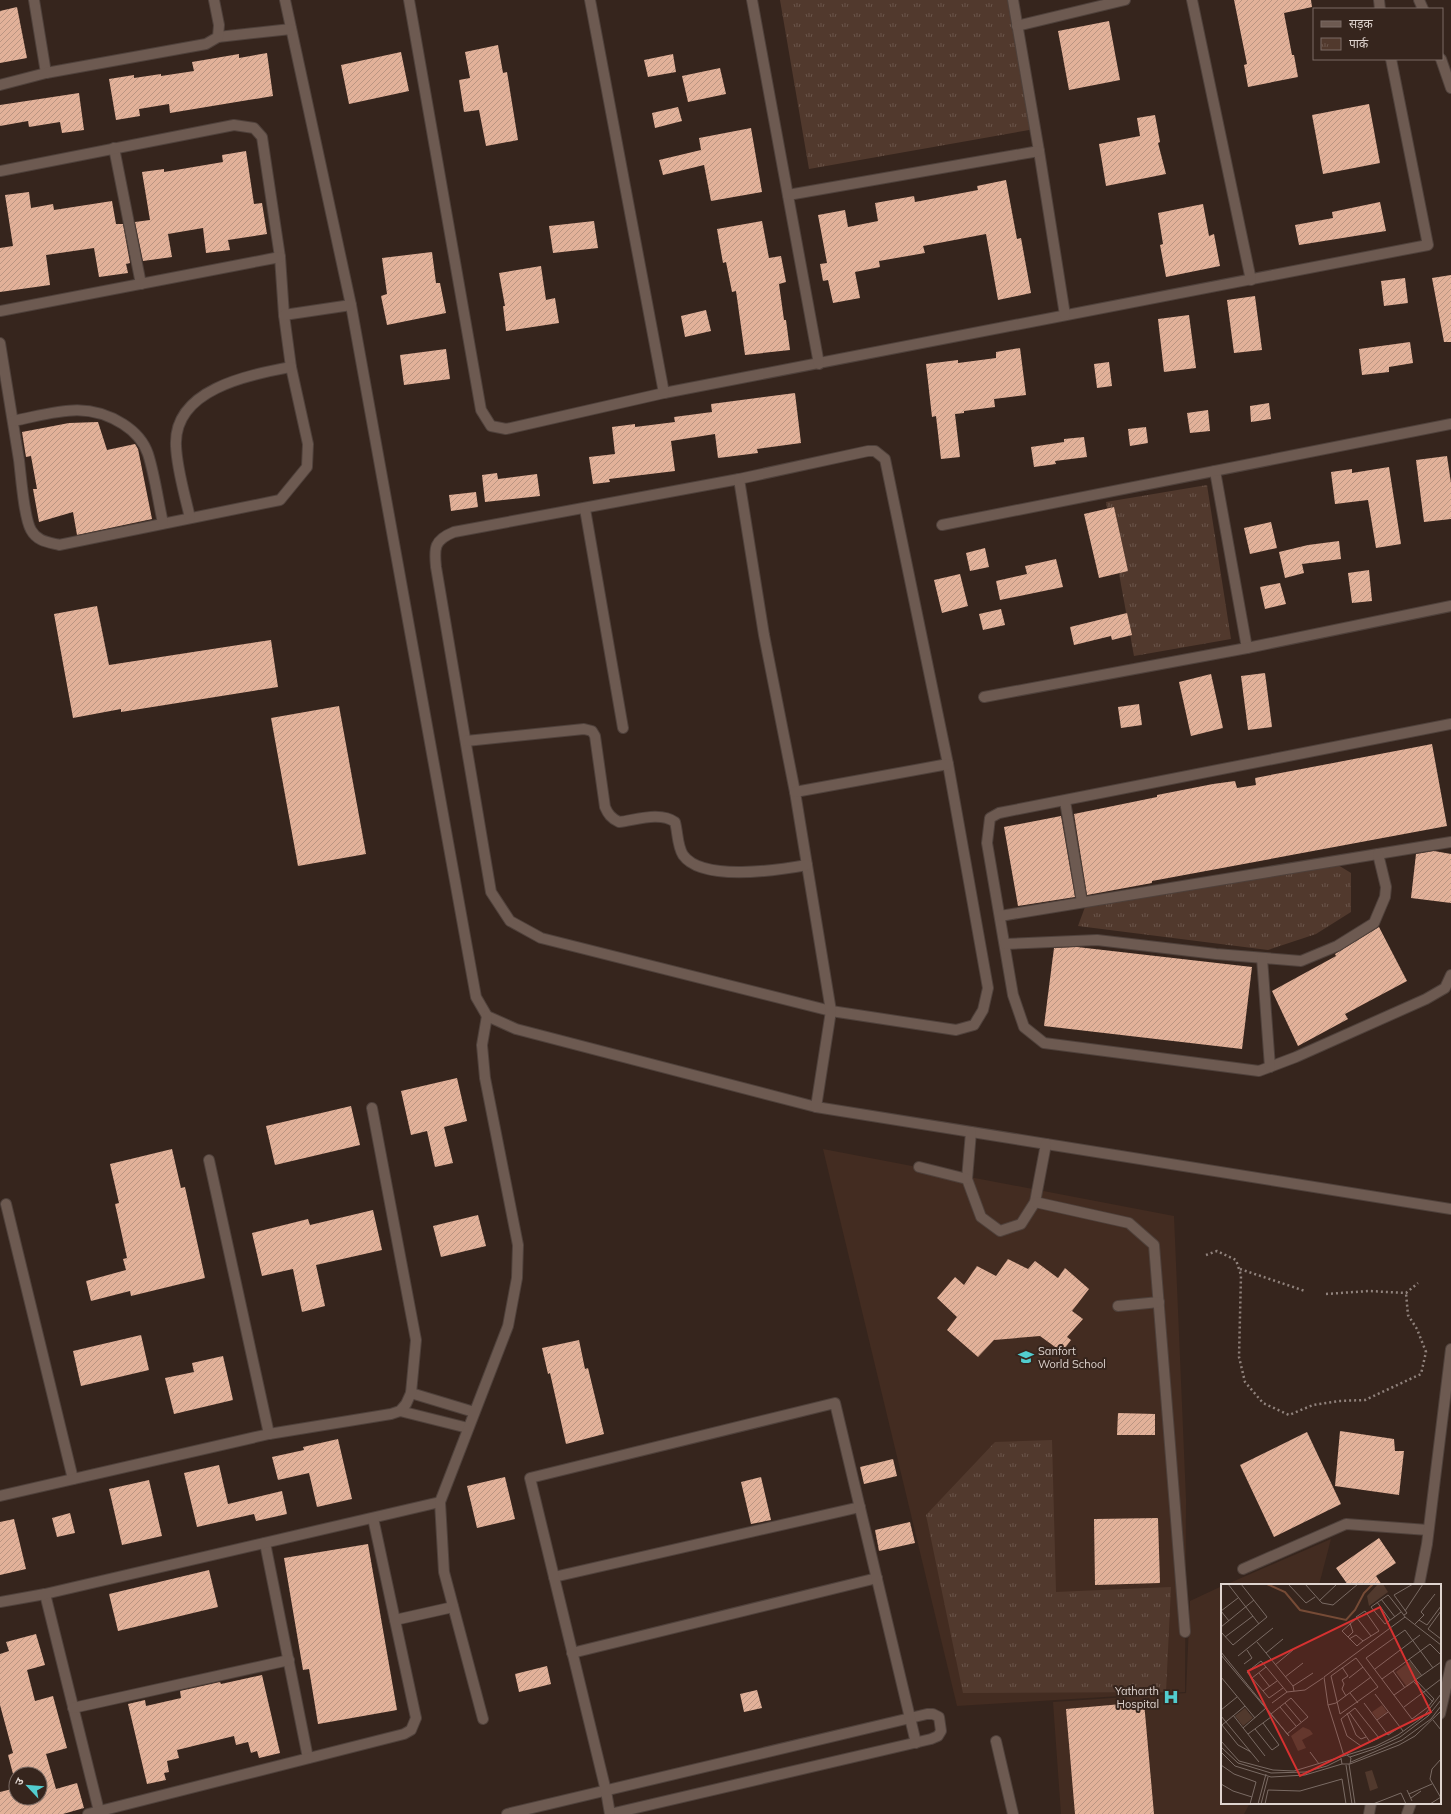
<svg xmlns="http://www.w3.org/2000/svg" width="1451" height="1814" viewBox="0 0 1451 1814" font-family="Mulish,'Noto Sans Devanagari',sans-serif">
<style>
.built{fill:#432c21}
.park{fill:url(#park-tufts)}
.building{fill:url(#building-hatch)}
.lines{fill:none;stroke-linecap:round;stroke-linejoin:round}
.minor-casing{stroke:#4f413b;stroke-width:12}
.path{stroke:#90827c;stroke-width:2.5;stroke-dasharray:2 3;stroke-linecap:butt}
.minor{stroke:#6d5a51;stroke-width:10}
.labels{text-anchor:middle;stroke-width:4;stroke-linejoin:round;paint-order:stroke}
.poi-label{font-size:11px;fill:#dfd4cf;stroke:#36251d;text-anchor:start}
.inset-river{fill:none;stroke:#764b36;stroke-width:2}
.inset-road{fill:none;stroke:#7a6b64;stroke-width:1}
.view{fill:#d63130;fill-opacity:0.15;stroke:#d63130;stroke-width:2}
.inset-edge{fill:none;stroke:#dfd4cf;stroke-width:2}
</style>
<defs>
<pattern id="park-tufts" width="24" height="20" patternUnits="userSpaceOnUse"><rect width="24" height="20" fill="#51392d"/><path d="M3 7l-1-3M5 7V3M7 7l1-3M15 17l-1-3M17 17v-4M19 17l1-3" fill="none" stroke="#6a554a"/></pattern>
<pattern id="building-hatch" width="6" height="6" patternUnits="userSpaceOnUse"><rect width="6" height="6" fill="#e2b199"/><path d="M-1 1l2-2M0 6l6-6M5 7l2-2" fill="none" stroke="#ba9582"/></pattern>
</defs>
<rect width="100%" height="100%" fill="#36251d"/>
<g class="built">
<polygon points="823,1149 1174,1216 1186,1499 1185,1692 957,1706"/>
<polygon points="1331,1539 1319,1585 1225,1585"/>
<polygon points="1222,1586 1222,1803 1250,1803 1244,1814 1061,1814 1053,1702 1186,1693 1190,1601"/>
</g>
<g class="park">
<polygon points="780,0 1013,0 1035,129 809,169"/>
<polygon points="1207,485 1231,639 1134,656 1106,502"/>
<polygon points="1338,865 1351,873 1351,912 1316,934 1268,950 1078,926 1085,907"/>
<polygon points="1052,1440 1056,1592 1171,1587 1166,1692 963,1693 926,1515 995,1442"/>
</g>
<g class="building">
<polygon points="1234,0 1311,0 1312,7 1284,13 1292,55 1294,55 1298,77 1248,87 1244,65 1247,64"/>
<polygon points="17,7 27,58 0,63 0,11"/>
<polygon points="1109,21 1120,80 1069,90 1058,31"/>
<polygon points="498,45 503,73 507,72 518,140 486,146 479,110 464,112 459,80 470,78 465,52"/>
<polygon points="401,52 409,91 349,104 341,65"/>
<polygon points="267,53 273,96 170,113 169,104 139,109 140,116 116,120 109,79 134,75 134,78 161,74 161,76 194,71 192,62 239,54 239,58"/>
<polygon points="673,54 676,72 648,77 644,60"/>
<polygon points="720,68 726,94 688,102 682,76"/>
<polygon points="79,93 84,130 62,133 60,122 29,127 28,121 0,126 0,105"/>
<polygon points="1369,104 1380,163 1323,174 1312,115"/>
<polygon points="678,107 682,121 655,128 652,113"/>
<polygon points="1155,115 1160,142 1158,143 1166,174 1106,186 1099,144 1140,136 1137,118"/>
<polygon points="751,128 762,192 711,201 704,165 663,175 659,160 701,150 699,138"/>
<polygon points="246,151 254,204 262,203 267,234 228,240 230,250 206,253 203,228 168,234 172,257 143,261 135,222 150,220 142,172 164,169 164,172 223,162 222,155"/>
<polygon points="1006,180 1017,239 1021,238 1031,293 998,300 986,234 923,246 925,253 879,261 880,267 855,272 860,298 833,303 828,280 823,281 820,264 827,263 818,215 845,210 848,227 878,221 875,203 914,196 915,202 978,190 977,186"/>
<polygon points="29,192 31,208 53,204 54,210 112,201 116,224 123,224 130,263 126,264 128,273 99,277 94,248 46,255 50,285 0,292 0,248 13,246 5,195"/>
<polygon points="1380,202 1386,231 1299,245 1295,225 1333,218 1332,212"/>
<polygon points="1203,204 1209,236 1214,234 1220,266 1166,277 1160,245 1163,244 1158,213"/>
<polygon points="594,221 598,248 553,253 549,226"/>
<polygon points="762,221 769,258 781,256 786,282 779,284 784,320 786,320 790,350 745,355 736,291 732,292 726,262 723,263 717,229"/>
<polygon points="432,252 436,283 440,283 446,313 387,325 381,296 387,294 382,258"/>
<polygon points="541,266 546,300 555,298 559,323 506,331 503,306 505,306 499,273"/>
<polygon points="1451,275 1451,342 1444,342 1432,278"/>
<polygon points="1405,278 1408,303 1384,306 1381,281"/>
<polygon points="1255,296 1262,350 1234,353 1227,300"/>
<polygon points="706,310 711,331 685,337 681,316"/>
<polygon points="1189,315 1196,368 1164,372 1158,319"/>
<polygon points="1410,342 1413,363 1389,367 1389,372 1362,375 1359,349"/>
<polygon points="1020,348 1026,395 994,399 995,407 964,411 964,413 955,414 960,457 941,459 936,416 932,417 926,364 958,360 958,363 996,358 996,352"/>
<polygon points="446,349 450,379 404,385 400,355"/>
<polygon points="1109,362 1112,386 1097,388 1094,364"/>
<polygon points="795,393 801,443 757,449 758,453 718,458 715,434 671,441 675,471 609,479 610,482 593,484 589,457 615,454 612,427 635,424 635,427 675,422 674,417 712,412 711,404"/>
<polygon points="1269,403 1271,419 1251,422 1250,406"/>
<polygon points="1208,410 1210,431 1190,433 1187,413"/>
<polygon points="98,422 107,450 135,444 138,449 152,519 77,535 73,512 39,522 33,489 37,489 31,456 26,457 22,432 69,423"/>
<polygon points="1146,427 1148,443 1130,446 1128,429"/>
<polygon points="1084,437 1087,457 1055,461 1056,464 1034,467 1031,447 1064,442 1064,439"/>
<polygon points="1447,456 1451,483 1451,519 1424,522 1416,460"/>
<polygon points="1389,467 1401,544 1376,548 1368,500 1335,504 1331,472 1352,469 1352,473"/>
<polygon points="497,473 498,479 537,474 540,496 485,502 482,475"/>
<polygon points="476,492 478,507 451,511 449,495"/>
<polygon points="1114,507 1128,571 1099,578 1084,514"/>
<polygon points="1271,522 1277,548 1250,554 1244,528"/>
<polygon points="1339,541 1341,559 1302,564 1304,573 1285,578 1279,552 1308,545"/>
<polygon points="985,548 989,567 970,571 966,553"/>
<polygon points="1056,559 1063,587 1000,600 996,581 1027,574 1025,566"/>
<polygon points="1369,570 1372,601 1352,603 1348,573"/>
<polygon points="960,574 968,606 942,613 934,580"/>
<polygon points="1280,583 1286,604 1265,609 1260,587"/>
<polygon points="97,606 109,665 271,640 278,687 121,712 121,709 73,718 54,614"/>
<polygon points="1001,609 1005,625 983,630 979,614"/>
<polygon points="1127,613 1132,635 1112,640 1111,636 1074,645 1070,627"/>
<polygon points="1265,673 1272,727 1248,730 1241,676"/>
<polygon points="1211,674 1223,728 1191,736 1179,682"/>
<polygon points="1139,704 1142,725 1121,728 1118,707"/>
<polygon points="339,706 366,854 298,866 271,718"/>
<polygon points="1432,744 1447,826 1152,881 1152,883 1087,895 1074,814 1157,797 1157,795 1213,784 1235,781 1237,788 1256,785 1255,778"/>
<polygon points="1061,816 1075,897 1018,906 1004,827"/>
<polygon points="1434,851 1451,854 1451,903 1411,898 1416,854"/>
<polygon points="1379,927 1407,981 1345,1014 1348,1019 1298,1046 1272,991 1336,956 1335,954"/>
<polygon points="1077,947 1252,967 1242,1049 1044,1026 1054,948"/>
<polygon points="457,1078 467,1121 444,1127 453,1163 435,1167 427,1131 411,1135 401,1091"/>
<polygon points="351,1106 360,1145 275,1165 266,1126"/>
<polygon points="172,1149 181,1188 185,1187 205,1278 131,1296 130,1291 91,1301 86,1281 126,1270 123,1259 127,1258 115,1204 119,1203 110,1164"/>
<polygon points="373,1210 382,1250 316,1265 325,1306 302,1312 293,1269 262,1276 252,1233 308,1219 310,1225"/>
<polygon points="478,1215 486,1246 441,1257 433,1226"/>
<polygon points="1008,1259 1028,1269 1035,1261 1058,1278 1065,1268 1089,1289 1072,1311 1083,1319 1067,1337 1071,1340 1062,1352 1040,1336 994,1340 978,1357 947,1330 957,1317 937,1298 955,1277 964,1285 977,1266 996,1276"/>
<polygon points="141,1335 149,1370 81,1386 73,1351"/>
<polygon points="579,1340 585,1369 588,1368 604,1434 566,1444 550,1373 548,1374 542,1348"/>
<polygon points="223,1356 233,1400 174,1414 165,1378 194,1372 192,1363"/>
<polygon points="1118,1413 1155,1414 1155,1435 1117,1435"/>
<polygon points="1340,1431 1394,1439 1395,1451 1404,1451 1399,1495 1335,1486"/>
<polygon points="1307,1432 1341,1504 1274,1537 1240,1465"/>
<polygon points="338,1439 352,1499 317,1507 309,1473 278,1480 272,1457 304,1450 303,1447"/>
<polygon points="893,1459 897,1476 864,1484 860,1467"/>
<polygon points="219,1465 228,1504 282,1491 287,1514 256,1521 254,1514 197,1527 184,1473"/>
<polygon points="505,1477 515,1519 477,1528 467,1486"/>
<polygon points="761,1477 771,1520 751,1524 741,1482"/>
<polygon points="149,1480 162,1536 122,1545 109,1489"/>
<polygon points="70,1513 75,1533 57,1537 52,1518"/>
<polygon points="1158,1518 1160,1583 1095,1585 1094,1519"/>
<polygon points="14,1519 26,1569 0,1575 0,1522"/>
<polygon points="910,1522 915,1543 879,1551 875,1530"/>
<polygon points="1379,1538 1396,1563 1376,1576 1382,1585 1348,1585 1336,1568"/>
<polygon points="368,1544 397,1710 318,1724 309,1669 303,1670 284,1558"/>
<polygon points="209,1570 218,1607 118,1631 109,1594"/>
<polygon points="36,1634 45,1665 27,1670 35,1701 53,1696 67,1748 46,1754 56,1789 77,1783 84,1808 63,1814 0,1814 0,1792 16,1788 16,1798 40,1798 40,1774 16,1774 16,1785 8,1755 13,1753 0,1705 0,1654 9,1651 6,1642"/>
<polygon points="547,1666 551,1684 519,1692 515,1674"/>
<polygon points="262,1675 280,1753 259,1758 257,1751 251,1753 248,1742 236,1745 234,1736 177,1750 179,1758 167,1761 169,1772 164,1773 166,1780 147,1784 128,1704 145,1700 146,1706 181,1698 180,1691 220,1682 221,1684"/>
<polygon points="757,1690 762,1708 744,1712 740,1694"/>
<polygon points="1144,1702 1154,1814 1075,1814 1066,1709"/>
</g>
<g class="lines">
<defs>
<g id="minor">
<polyline points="34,0 46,73"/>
<polyline points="285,0 351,305 476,997 487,1016 516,1029 816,1107 1451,1209"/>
<polyline points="409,0 481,410 491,426 506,429 664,393 1428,245 1391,59"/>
<polyline points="590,0 664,393"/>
<polyline points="752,0 819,364"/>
<polyline points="1013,0 1039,151 1065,315"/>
<polyline points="1192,0 1251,280"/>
<polyline points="1379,0 1380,9"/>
<polyline points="1419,0 1423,9"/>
<polyline points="1017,26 1125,0"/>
<polyline points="218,37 291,29"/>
<polyline points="1441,59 1451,88"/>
<polyline points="0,85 46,73 206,44 218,37 219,25 214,0"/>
<polyline points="114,148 141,284"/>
<path d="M0,171L234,125L254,128L262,137L280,257L284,315L291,367L308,444L307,467L280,500L59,545C47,542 37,541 31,530C24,518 21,476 19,460C13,421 6,382 0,343"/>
<polyline points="788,195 1039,151"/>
<polyline points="0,311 280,257"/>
<polyline points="284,315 351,305"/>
<path d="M13,421C54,413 85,400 123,424C134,431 144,442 148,454C155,476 158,501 163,523"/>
<path d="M868,451H875L885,459L948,764L988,988L983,1010L974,1025L956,1030L831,1011L541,938L510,921L491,892L436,567C434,548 434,540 454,532L739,479Z"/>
<polyline points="1215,471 1247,648"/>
<polyline points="739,479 764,635 795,792 831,1011 816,1107"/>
<polyline points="585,509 623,728"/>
<path d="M190,518C185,495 177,470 176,446C173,389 249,375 291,367"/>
<polyline points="942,525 1451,424"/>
<polyline points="984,697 1247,648 1451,606"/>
<polyline points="1451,724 999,813 990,818 987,843 1013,995 1024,1027 1044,1043 1259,1071 1296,1057 1426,999 1445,988 1451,975"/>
<path d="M466,741L584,729L592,731L595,736L605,807C608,814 611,818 619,822C636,820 660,811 675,822C678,833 677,845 683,855C702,882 779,870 807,865"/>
<polyline points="795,792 948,764"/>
<polyline points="1065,801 1082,902"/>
<polyline points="1000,916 1451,842"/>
<polyline points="1005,944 1097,940 1216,954 1301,961 1337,946 1374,923 1385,897 1386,887 1378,854"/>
<polyline points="1262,958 1270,1067"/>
<polyline points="971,1132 967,1179 981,1217 1000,1231 1021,1224 1035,1202 1046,1144"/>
<polyline points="209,1160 269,1434"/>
<polyline points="919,1167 967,1179"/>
<polyline points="1035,1202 1129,1223 1154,1245 1185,1632"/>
<polyline points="6,1204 73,1479"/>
<polyline points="1118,1306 1159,1302"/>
<polyline points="411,1393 474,1412"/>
<polyline points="400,1411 468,1428"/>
<polyline points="0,1496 269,1434 391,1414 400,1411 406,1404 411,1393 416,1340 372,1108"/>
<polyline points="265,1543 308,1758"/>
<polyline points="1243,1569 1346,1524 1428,1530"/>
<polyline points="554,1577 860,1507"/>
<polyline points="1419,1585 1427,1544 1451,1349"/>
<polyline points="45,1594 99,1811"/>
<polyline points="0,1602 45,1594 440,1502"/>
<polyline points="395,1620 453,1607"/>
<polyline points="572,1653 877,1578"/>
<polyline points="73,1708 289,1660"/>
<polyline points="1440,1714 1451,1665"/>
<polyline points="483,1719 444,1572 440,1502 508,1326 517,1278 518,1245 485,1078 482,1045 487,1016"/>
<polyline points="996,1741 1013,1814"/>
<polyline points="88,1814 404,1734 411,1730 416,1718 373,1518"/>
<polyline points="507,1814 927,1714 933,1714 939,1717 941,1731 938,1736 931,1739 610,1814"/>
<polyline points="610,1814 606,1791 530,1478 835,1403 916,1743"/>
<polyline points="1369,1814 1371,1803"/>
<polyline points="1407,1814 1411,1803"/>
</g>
</defs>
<use href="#minor" class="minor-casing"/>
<g class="path">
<polyline points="1206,1255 1217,1251 1236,1260 1241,1275 1239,1357 1245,1382 1263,1403 1289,1415 1313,1405 1339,1401 1365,1400 1421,1374 1426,1352 1417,1329 1408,1315 1406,1293"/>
<polyline points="1240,1269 1305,1291"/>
<polyline points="1326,1294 1369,1291 1406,1293 1418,1283"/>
</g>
<use href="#minor" class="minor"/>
</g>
<defs>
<symbol id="school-bare" viewBox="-9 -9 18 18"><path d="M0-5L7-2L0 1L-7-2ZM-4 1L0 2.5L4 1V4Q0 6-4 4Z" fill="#52cdcf" stroke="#36251d" stroke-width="2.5" paint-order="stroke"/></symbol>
<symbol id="hospital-bare" viewBox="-9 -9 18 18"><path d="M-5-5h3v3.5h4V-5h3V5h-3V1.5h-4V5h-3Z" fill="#52cdcf" stroke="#36251d" stroke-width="2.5" paint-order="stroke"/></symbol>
</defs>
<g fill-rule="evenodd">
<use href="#school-bare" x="1015" y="1346" width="22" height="22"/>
<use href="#hospital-bare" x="1160" y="1686" width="22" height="22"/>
</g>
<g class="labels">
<g class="poi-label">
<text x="1038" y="1355">Sanfort<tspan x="1038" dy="13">World School</tspan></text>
<text x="1159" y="1695" text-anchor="end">Yatharth<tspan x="1159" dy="13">Hospital</tspan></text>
</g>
</g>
<g transform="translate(1221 1584)">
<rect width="220" height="220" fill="#36251d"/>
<path d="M157,0H162L167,8L148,22L146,12ZM189,77L200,92L186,103L175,88ZM161,121L166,128L156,135L151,128ZM24,124L32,134L22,142L14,132ZM82,143L89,146L92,150L81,156L85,164L77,167L70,152ZM151,186L157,204L149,207L144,188Z" fill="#51392d"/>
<path class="inset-river" d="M46,0L64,8L79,26L125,36L134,26L143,9L152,0"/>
<path class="inset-road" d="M7,0L38,40M67,0L85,19L94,13M84,0L101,19L112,21L137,0M160,15L174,33M98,17L116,0M156,18L169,36M0,27L17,14M0,27L8,37M184,27L202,0M220,27L207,45L220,55M180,28L164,40L150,23L167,11L168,12L182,30L184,33M183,31L186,29L173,11L192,0M136,34L121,47L136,62L137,61L142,57L158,47L144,27L135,33L150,52M198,36L203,31L200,28L214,10M194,40L198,36L206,41L220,22M0,43L33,16M0,48L12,61L46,33L20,0M4,53L32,32M127,53L132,48L129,39M128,55L135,51L142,57M36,58L72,102L73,107M0,68L68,152L0,71M45,69L62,55M17,72L52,44M135,74L157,103L119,130L110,92ZM188,75L201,92M23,80L31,74L26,66M54,81L72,66M121,83L127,92L121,96L123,100L121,105L125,112M212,84L184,46L145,74L191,135L207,123L213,115M154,85L199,51M172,87L184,104M38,89L49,103M0,93L34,134M64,93L82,79M31,94L45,83M128,94L142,83M161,95L209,60L220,71M195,96L213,115M193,98L212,118M72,102L92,89M62,104L48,114L26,88L40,77L66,108M42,107L56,97M129,109L137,119M154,110L182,147M173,111L220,78M51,119L66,108L84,106L102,94M64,119L80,138M143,119L167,151L179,143M107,121L115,119L150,93M24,122L1,141L17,161L30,168M59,123L75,142M183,123L220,95M134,124L158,154L140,162L126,152L120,135ZM0,126L16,113M128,128L149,158M126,129L135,151L140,155L145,153M50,130L70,114L87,133L66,150M12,131L44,172M0,132L38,178M156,136L167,128M212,136L220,146M22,144L45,124M34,145L51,166L58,161L42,139M27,150L50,133M0,157L18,177L52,186L73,187L126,171L130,174L129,180H121L120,174M0,163L17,179L50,189L84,188L106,182L120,175M0,168L14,182L50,193L84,191L121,180M89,168L98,180M126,171L155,162L177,151L202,133L220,110M123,172L107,121L103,93L184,33L220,61M129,173L153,165L179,153L207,132L220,116M220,175L211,185L209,195L220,214M130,178L181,156L210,135L220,122M128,180L134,220M129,180L178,161L194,152L220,127M0,181L13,190L35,198L29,220M125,181L131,220M0,200L12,207L31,213M186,206L191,217M188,210L211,200M190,214L200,207M37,220L45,190M40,220L47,193M44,220L47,206L79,207L121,195L125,220M152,220L180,209L185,220M209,220L220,213"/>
<path class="view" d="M159,23L210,128L79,192L27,87Z"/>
<rect width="220" height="220" class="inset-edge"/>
</g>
<rect x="1313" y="8" width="130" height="52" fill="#36251d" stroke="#7a6b64"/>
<rect x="1321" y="21" width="20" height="6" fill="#6d5a51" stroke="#7a6b64"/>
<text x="1349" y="28" font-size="12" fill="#dfd4cf">सड़क</text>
<rect x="1321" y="38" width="20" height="12" fill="url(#park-tufts)" stroke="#7a6b64"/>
<text x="1349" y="48" font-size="12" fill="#dfd4cf">पार्क</text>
<g transform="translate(28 1786) rotate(296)"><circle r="19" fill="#36251d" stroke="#7a6b64"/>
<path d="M0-3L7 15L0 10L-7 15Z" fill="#52cdcf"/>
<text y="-6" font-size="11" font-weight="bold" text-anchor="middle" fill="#dfd4cf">उ</text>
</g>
</svg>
